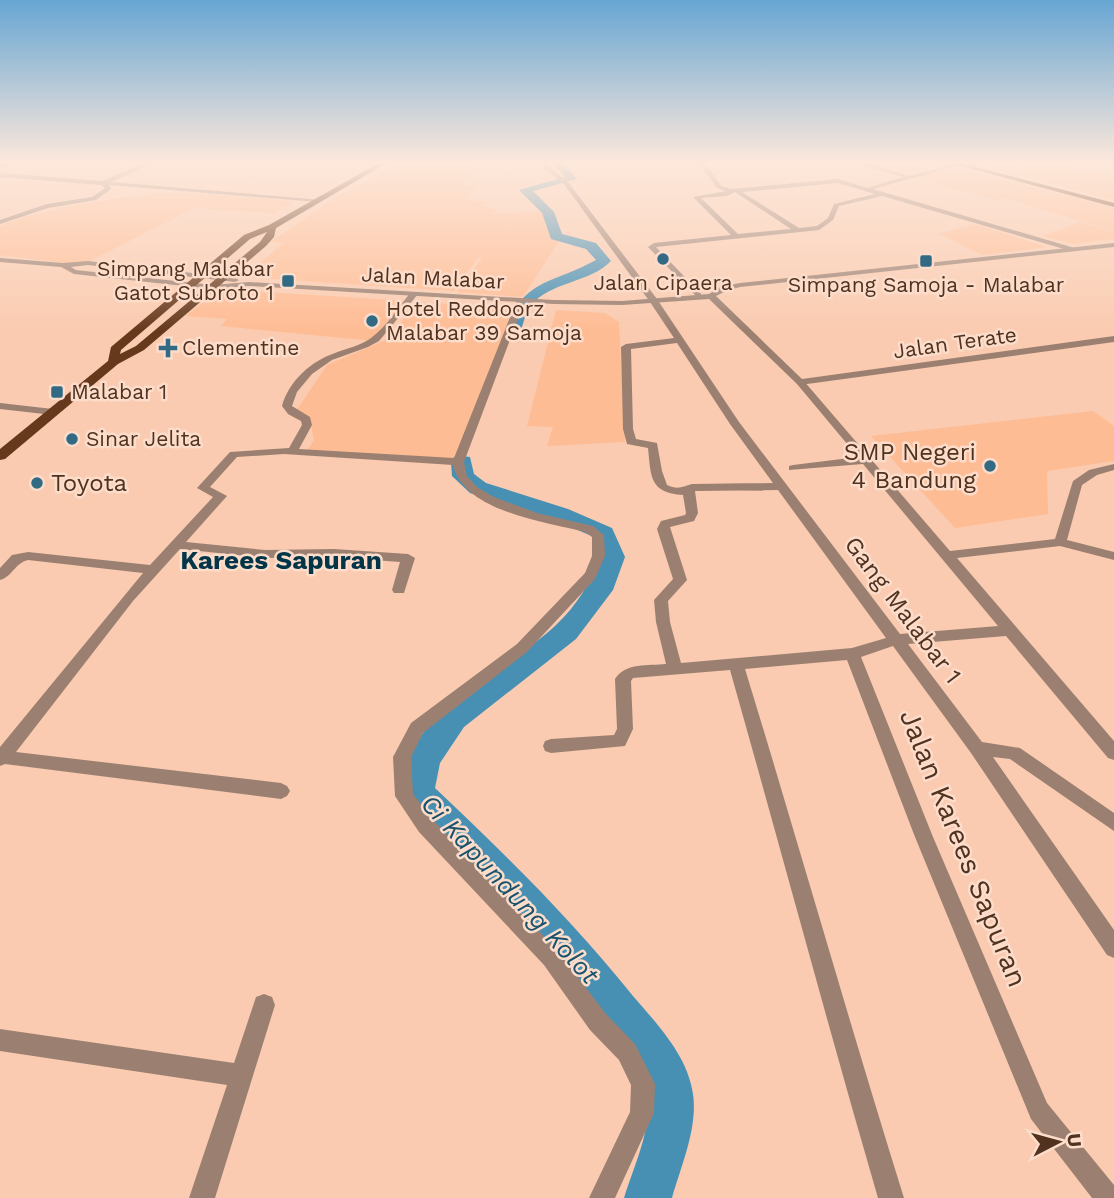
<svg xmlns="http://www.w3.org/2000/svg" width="1114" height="1198" viewBox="0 0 1114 1198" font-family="'Work Sans',sans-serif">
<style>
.built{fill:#febc94}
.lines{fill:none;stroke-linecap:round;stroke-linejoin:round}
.canal{fill:#4790b4;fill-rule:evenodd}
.minor{fill:#9b8071;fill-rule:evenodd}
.tertiary{fill:#9b8071;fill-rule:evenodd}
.primary{fill:#66391c;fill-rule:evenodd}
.poi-dot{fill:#326a84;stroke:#fcdcca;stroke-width:2.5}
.labels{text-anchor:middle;stroke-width:5;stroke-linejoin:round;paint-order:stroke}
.far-poi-label{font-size:21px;fill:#50321f;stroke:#fcdcca;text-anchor:start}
.far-street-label{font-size:21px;fill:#50321f;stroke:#fcdcca}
.poi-label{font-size:24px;fill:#50321f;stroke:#fcdcca;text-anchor:end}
.street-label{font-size:24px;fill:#50321f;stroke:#fcdcca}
.neighbourhood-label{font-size:26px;font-weight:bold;fill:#033549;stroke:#fcdcca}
.water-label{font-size:26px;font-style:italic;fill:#18526c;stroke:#fcdcca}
.near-street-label{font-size:28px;fill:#50321f;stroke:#fcdcca}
</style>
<rect width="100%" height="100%" fill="#facbb0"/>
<g class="built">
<polygon points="401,163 482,163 464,185 476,188 463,199 487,202 482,207 497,209 493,214 544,211 545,225 559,241 523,297 457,292 482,258 478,257 454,291 244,277 283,243 270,242 339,195"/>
<polygon points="863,163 938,163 942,164 899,174"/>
<polygon points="987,163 1056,163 1114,175 1114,200 977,165"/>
<polygon points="955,167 1114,208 1114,231 1004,198 996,200 912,177"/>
<polygon points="193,193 296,201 274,213 194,208 82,265 0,255 0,226 24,217 91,202 153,194"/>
<polygon points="1080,222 1114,232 1114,239 1073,244 1042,236"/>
<polygon points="974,224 1047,247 983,255 939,234"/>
<polygon points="220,289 411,301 383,337 373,341 221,326 227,319 186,316"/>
<polygon points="415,302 517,307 453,461 305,454 314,440 311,425 292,417 327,365 390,338"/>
<polygon points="556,310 605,313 619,322 625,442 547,446 553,427 527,426"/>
<polygon points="1093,411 1114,426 1114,461 1047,471 1048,514 955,528 871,436"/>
</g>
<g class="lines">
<g class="canal">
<path d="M552,163H563L577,179L533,191L554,212L562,234L596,243L611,261C590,283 551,281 530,306C525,313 524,324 520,331L514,333L506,328C524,278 555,283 596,260L586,249L551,239L542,213L519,190L565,177Z"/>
<path d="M462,456L470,457L474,474L486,483L568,509L612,528L625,557L613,590L576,639L464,727L440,763L435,788C505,854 573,921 633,996C657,1024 688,1056 693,1094C698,1128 681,1166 672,1198H624C636,1159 662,1109 639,1071C572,974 489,888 406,803C401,792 403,785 406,772C420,701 510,670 557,624C577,605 590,583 601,557L594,537L552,519L470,493L452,476L451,462L454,457Z"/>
</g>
<g class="minor">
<polygon points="13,163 12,164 0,168 0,164"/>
<polygon points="146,163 154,163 111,182 322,200 319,202 109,185 111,189 96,200 48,208 0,224 0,220 47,204 92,197 105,188 101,185 0,177 0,173 102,181"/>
<path d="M538,163H544L568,182L657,299L739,422L900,634L998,626L863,464L789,470V466L793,465L858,457L797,384V380H803L950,551L1055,539L1073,481L1089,470L1114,464V470L1097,475L1082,485L1067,540L1114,552V560L1060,546L957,558L1114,741V760L1108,758L1006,636L908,644L982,742L1020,748L1114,813V831L1010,759L993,757L1114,930V958L1107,955L971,753L893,646L861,657L933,837L1047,1103L1114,1185V1198H1092L1031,1119L915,837L847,660L745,669C799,845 849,1022 904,1198H878C827,1023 780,846 730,670L633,678L631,681L633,729L625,746L551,753L545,751L543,746L545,741L551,739L614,735L617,729L615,679C626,662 648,666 666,664L656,622L654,600L673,579L657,529L661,521L685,515L686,513L683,495C649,493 651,476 648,448L627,444L623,429L621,347L626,344L674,338L650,302L564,184ZM677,343L730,424L773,483L692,484C682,487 678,490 667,485L662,471L657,443L636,439L633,429L631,349ZM778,490L886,638L852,648L681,663L670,622L668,601L687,580L670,527L694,521L698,513L695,491Z"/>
<path d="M699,163H705L721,186L731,189L838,179L868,188L903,177L855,163H864L909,176L960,163V165L873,189L1078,249L1071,251L882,196L839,206L833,220L819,230L656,247L701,294V298H698L648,247L654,243L731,235L693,197L726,191L717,188ZM838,183L875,194L834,204L828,218L817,226L799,228L742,192ZM735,192L791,229L738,234L701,198L727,196Z"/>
<polygon points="971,163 980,163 965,168 962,166"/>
<path d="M411,292L418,294L379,341L368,347L332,360L312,374L297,392L292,406L310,417L312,425L299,449L454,458L517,300L521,298L525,300L464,462L467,476L477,487L494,497L537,513L593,526L604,535L605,556L595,579L527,652L423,733L411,757L413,794L433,820L558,951L606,1014L635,1044L655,1084L654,1113L615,1198H589L630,1112L631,1085L619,1060L590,1030L544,965L419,832L395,796L393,757L411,723L517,644L585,573L592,556V537L585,532C545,522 463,511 453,465L284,454L237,457L210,487L227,496L186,542L265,550L334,549L408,554L415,558L404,593H394L392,590L400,562L334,557L265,558L180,549L133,601L16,752L281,783L287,786L290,791L287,796L281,799L5,764L0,766V747L143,573L28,560C15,563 12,577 0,580V568L12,555L28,552L150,565L213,497L197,488L230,452L289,448L302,425L301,421L288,414L282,406C289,381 311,361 335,353C347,348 360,346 371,338C387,326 398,308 411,292Z"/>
<polygon points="0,403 53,409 58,412 53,415 0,409"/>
<polygon points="264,994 272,997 275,1005 215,1198 189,1198 227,1085 0,1051 0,1029 234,1063 256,997"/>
</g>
<polygon class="tertiary" points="1114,243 1114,247 740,287 726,291 716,296 802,379 1114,336 1114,342 800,385 797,384 709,299 622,305 554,304 249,286 212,289 74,274 61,267 0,262 0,258 63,263 88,261 235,278 239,280 235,282 88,265 71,267 76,270 212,285 249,282 554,300 622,301 709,294 720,287 740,283"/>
<g class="primary">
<path d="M379,163H387L276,228L274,237L266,246L144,350L118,364L5,459L0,460V449L108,361L111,347L244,235L269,225ZM267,232L260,242L136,346L120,354L121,350L250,239Z"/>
<polygon points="950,163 961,163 1114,203 1114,207"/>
</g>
</g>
<linearGradient id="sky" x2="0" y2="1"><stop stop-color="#67a6d3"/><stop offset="0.49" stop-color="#fde8db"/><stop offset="1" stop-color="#fde8db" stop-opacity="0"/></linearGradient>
<rect width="1114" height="331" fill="url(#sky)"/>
<g class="poi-dot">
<circle cx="663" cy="259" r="7"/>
<rect x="919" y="254" width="14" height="14" rx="3.5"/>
<rect x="281" y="274" width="14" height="14" rx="3.5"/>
<circle cx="372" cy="321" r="7"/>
<path d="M164.5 337.5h7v7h7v7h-7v7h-7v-7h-7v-7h7z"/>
<rect x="50" y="385" width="14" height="14" rx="3.5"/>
<circle cx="72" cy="439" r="7"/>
<circle cx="990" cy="466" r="7"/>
<circle cx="37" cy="483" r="7"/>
</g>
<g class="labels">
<g class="far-poi-label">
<text x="274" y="276" text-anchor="end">Simpang Malabar<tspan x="274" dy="24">Gatot Subroto 1</tspan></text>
<text x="663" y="290" text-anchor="middle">Jalan Cipaera</text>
<text x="926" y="292" text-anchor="middle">Simpang Samoja - Malabar</text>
<text x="386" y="316">Hotel Reddoorz<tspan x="386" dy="24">Malabar 39 Samoja</tspan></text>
<text x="182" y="355">Clementine</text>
<text x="71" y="399">Malabar 1</text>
<text x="86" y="446">Sinar Jelita</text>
</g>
<g class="far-street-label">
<text transform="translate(433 278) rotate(3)" y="7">Jalan Malabar</text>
<text transform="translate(955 343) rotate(-8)" y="7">Jalan Terate</text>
</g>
<g class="poi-label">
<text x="976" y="460">SMP Negeri<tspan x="976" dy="28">4 Bandung</tspan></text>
<text x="51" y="491" text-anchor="start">Toyota</text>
</g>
<g class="street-label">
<text transform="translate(903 610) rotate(53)" y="8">Gang Malabar 1</text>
</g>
<g class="neighbourhood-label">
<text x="281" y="569">Karees Sapuran</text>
</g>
<g class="water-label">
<text transform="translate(510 889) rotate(47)" y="9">Ci Kapundung Kolot</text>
</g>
<g class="near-street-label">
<text transform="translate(964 848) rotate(68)" y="10">Jalan Karees Sapuran</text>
</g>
</g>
<g transform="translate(1058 1142) rotate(84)" stroke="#fcdcca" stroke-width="5" paint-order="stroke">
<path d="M0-5L12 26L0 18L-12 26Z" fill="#50321f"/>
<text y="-10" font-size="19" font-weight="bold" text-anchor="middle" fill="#50321f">U</text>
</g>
</svg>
